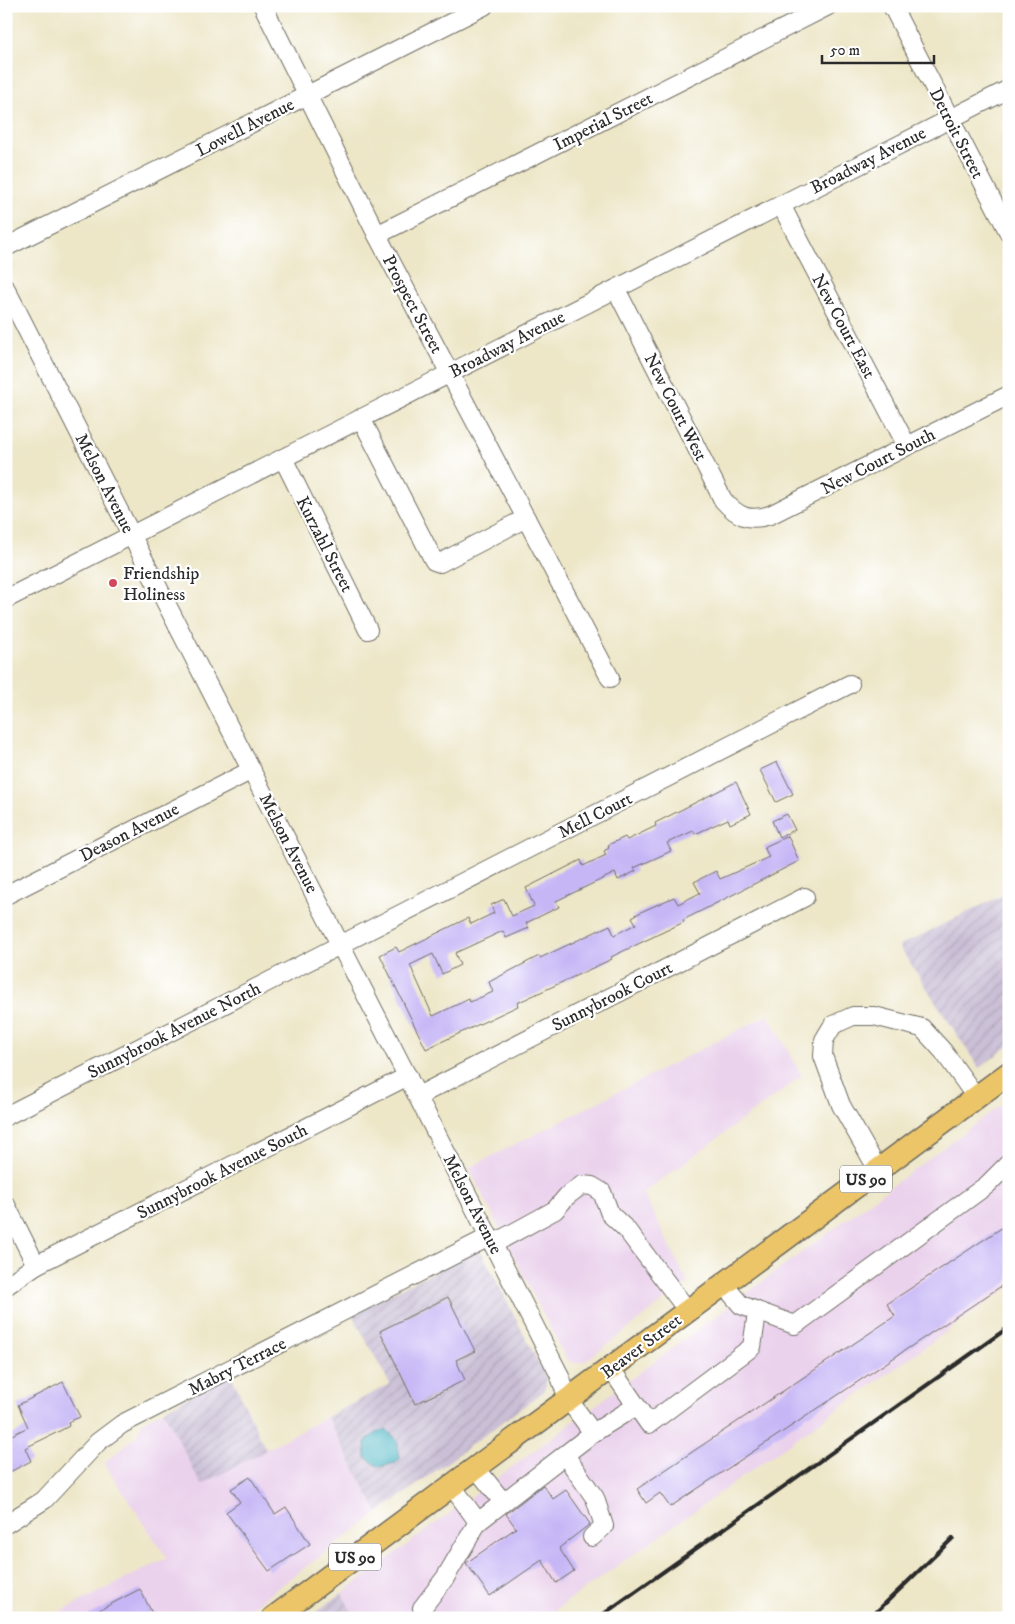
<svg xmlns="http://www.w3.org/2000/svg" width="1015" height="1624" viewBox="0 0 1015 1624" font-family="'IM FELL DW Pica',serif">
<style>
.built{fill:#ead1ec}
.industrial{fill:url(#industrial-furrows)}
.water{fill:#45b2c2;stroke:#386e76}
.building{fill:#c6b6f6}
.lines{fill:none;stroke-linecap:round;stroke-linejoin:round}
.minor-casing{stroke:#6f6c62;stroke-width:20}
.major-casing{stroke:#6f6c62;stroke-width:25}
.minor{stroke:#fff;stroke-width:18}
.major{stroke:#edc569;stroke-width:22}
.rail{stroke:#2b2b2b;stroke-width:4}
.poi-dot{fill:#d1495b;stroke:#fff;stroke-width:2}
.labels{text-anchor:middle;stroke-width:4.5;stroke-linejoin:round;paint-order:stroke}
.shield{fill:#fff;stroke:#6b6b6b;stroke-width:1}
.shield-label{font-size:16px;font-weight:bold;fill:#2b2b2b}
.street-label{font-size:18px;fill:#2b2b2b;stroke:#fff}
.poi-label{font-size:18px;fill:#2b2b2b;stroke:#fff;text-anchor:start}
</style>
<defs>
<pattern id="industrial-furrows" width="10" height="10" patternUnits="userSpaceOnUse" patternTransform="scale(1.25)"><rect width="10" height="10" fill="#cabfd6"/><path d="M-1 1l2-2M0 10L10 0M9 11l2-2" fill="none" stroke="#aea4b8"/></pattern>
</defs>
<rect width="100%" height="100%" fill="#fff"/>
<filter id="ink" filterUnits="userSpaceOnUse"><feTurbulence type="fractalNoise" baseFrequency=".02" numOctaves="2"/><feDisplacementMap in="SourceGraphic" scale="10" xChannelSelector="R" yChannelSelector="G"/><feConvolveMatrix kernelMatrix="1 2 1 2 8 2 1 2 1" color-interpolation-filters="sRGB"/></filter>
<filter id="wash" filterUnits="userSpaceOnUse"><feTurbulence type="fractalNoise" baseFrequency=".0096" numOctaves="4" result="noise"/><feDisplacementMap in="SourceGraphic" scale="20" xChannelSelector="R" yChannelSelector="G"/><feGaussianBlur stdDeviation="1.12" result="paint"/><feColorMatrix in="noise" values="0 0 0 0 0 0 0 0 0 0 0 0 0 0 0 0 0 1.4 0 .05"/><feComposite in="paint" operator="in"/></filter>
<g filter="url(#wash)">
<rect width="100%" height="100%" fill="#ede6c7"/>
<g class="built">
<polygon points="768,1015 802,1076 643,1193 688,1283 584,1362 572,1363 565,1357 469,1168"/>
<polygon points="1009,1099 1009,1287 544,1618 355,1618 342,1593"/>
<polygon points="163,1410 201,1484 327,1417 378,1513 237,1618 48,1618 167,1558 104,1463 138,1435 142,1422"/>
</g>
<g class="industrial">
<polygon points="1009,892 1009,1046 979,1068 899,946"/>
<polygon points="480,1249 546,1377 546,1385 543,1392 378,1513 327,1417 390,1384 351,1313"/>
<polygon points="231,1375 266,1450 201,1485 163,1410"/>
<polygon points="342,1593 355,1618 308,1618"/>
</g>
<polygon class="water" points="386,1430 397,1439 400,1458 396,1463 379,1467 366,1458 365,1442 379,1431"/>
<g id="blocks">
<g class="building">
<polygon points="777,762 793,794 776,802 760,770"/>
<polygon points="736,782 751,814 730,824 728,819 695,834 693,831 667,843 671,851 634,868 636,871 618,880 615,873 556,901 559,907 526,923 529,928 506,938 503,931 455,953 460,965 442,974 433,954 410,965 433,1016 469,999 470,1002 493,992 489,982 539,956 540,958 610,925 614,935 636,924 632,917 643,911 674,897 678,904 700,893 694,882 716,871 720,879 769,857 764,847 788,836 799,861 693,915 683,920 684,922 611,957 612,959 517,1003 518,1006 426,1049 380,955 396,947 399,952 468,918 471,924 494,913 491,905 504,899 512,916 534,906 526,888 581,860 583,866 606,855 604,851 609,848 608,845 625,837 627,840 656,826 655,823"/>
<polygon points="787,814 795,830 779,837 772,821"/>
<polygon points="1009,1223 1009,1281 670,1507 660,1493 646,1503 637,1489 895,1316 887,1304"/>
<polygon points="448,1297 475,1351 456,1360 465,1380 415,1404 380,1331"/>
<polygon points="63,1382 80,1417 68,1422 69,1426 58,1432 25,1448 31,1461 6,1474 6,1442 12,1439 10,1436 28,1427 18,1405"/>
<polygon points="250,1477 275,1514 286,1507 310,1544 269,1571 226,1512 240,1502 231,1489"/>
<polygon points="543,1485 553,1499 566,1490 590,1524 559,1548 574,1571 556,1583 542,1560 490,1596 466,1563 516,1528 506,1514"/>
<polygon points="140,1589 152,1613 142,1618 84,1618"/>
</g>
</g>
</g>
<g filter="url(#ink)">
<use href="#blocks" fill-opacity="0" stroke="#6f6c62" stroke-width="1"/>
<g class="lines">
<defs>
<g id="minor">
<polyline points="263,6 377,235 610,678"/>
<polyline points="892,6 1009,233"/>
<polyline points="781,205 907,446"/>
<polyline points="377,235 828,6"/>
<polyline points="6,247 484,6"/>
<polyline points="6,289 559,1374 568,1399 593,1433 478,1522 452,1486"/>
<path d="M616,289L723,500C737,516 749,522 770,515L1009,395"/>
<polyline points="361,418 434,561 440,563 526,518"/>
<polyline points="283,458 368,630"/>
<polyline points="6,599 1009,89"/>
<polyline points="6,895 252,770"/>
<polyline points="418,1096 805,897"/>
<polyline points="6,1116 850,684"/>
<polyline points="878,1170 841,1105 823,1056 824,1040 833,1025 853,1016 874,1016 922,1028 943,1051 976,1097"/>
<polyline points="6,1205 36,1265"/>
<polyline points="493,1244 555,1210 567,1196 582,1185 592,1186 602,1192 610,1214 626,1229 688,1311"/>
<polyline points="724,1285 741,1305 795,1325 987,1185 1009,1163"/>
<polyline points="6,1286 36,1265 408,1076"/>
<polyline points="611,1369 649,1424 752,1347 757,1313"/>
<polyline points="593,1433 636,1406"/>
<polyline points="565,1455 595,1498 604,1526 592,1537"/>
<polyline points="476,1468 503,1502"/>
<polyline points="6,1524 44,1500 98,1442 122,1424 489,1237"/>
<polyline points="422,1608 445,1578 478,1522"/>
</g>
<polyline id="major" points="273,1618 1009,1073"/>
</defs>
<use href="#minor" class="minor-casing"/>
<use href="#major" class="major-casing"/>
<use href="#minor" class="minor"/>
<use href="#major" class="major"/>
<g class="rail">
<polyline points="598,1618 1009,1327"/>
<polyline points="870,1618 953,1538"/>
</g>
</g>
</g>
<circle class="poi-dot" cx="113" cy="583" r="5"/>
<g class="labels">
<g class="shield">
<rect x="840" y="1165.5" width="52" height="27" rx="4"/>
<rect x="329" y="1543.5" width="52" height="27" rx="4"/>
</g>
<g class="shield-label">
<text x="866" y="1185">US 90</text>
<text x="355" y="1563">US 90</text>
</g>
<g class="street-label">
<text transform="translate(603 121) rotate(-27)" y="6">Imperial Street</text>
<text transform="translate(245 127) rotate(-27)" y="6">Lowell Avenue</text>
<text transform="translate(957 133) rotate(63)" y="6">Detroit Street</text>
<text transform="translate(868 160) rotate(-27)" y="6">Broadway Avenue</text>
<text transform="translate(413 304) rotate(62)" y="6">Prospect Street</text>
<text transform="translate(844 326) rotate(62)" y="6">New Court East</text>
<text transform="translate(507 344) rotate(-27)" y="6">Broadway Avenue</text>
<text transform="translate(676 407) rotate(63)" y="6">New Court West</text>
<text transform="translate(878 461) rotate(-27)" y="6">New Court South</text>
<text transform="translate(105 483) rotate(63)" y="6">Melson Avenue</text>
<text transform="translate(325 544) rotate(63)" y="6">Kurzahl Street</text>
<text transform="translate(595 815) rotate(-27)" y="6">Mell Court</text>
<text transform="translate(129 832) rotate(-27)" y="6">Deason Avenue</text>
<text transform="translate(289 843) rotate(63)" y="6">Melson Avenue</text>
<text transform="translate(612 996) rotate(-27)" y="6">Sunnybrook Court</text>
<text transform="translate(174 1030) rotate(-27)" y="6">Sunnybrook Avenue North</text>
<text transform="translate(222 1171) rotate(-27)" y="6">Sunnybrook Avenue South</text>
<text transform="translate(473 1204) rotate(63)" y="6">Melson Avenue</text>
<text transform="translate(641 1346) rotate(-37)" y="6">Beaver Street</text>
<text transform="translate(237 1366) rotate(-27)" y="6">Mabry Terrace</text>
</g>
<g class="poi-label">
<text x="123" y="579">Friendship<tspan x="123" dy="21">Holiness</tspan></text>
</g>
</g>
<rect width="1015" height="1624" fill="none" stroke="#fff" stroke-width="25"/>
<path d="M822 55v8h112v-8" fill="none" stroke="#2b2b2b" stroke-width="2.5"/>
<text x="830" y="55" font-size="15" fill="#2b2b2b" stroke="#ffffff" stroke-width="4" paint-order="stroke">50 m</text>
</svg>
